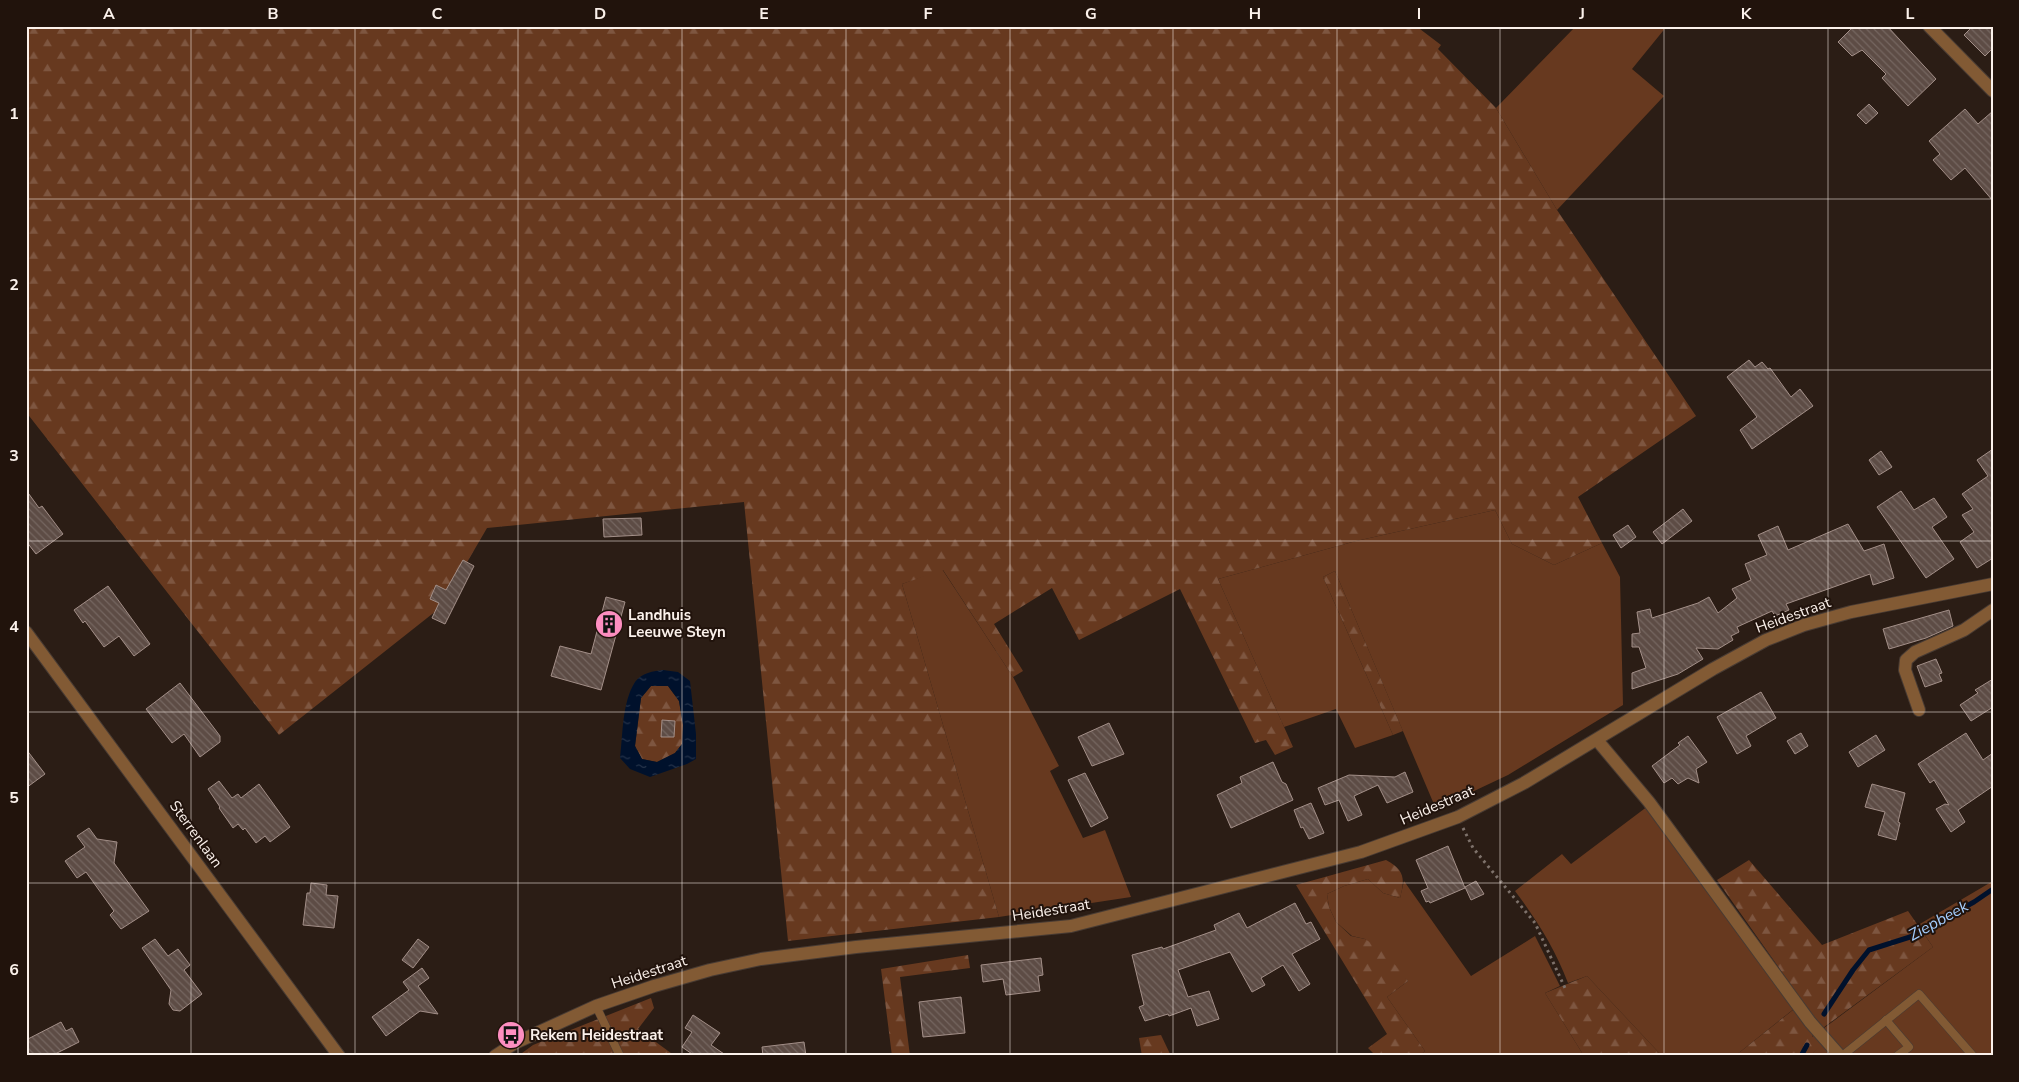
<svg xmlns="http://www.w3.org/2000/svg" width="2019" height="1082" viewBox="0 0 2019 1082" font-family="'Nunito Sans',sans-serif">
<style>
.grass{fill:#67391f}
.forest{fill:url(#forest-firs)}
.water{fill:url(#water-ripples);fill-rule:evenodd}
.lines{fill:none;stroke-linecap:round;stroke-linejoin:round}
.stream{stroke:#00112c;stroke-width:5}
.building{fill:url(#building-back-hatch);stroke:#a38f88}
.lane-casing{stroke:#483b33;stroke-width:9}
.street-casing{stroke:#483b33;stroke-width:14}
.path{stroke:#7e726b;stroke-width:3;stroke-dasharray:2.5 4;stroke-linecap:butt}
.lane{stroke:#825a34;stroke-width:8}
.street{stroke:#825a34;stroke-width:12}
.grid{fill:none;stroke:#fbf1eb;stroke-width:1;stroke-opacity:0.55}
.labels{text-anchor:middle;stroke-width:4;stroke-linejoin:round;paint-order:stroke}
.poi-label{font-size:15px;font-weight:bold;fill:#fbf1eb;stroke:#21130c;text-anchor:start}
.street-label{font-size:15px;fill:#fbf1eb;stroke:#21130c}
.water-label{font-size:16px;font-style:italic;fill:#a3ccfc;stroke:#21130c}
.neatline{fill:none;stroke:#fbf1eb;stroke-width:2}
.grid-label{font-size:16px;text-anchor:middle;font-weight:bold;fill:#fbf1eb}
</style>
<defs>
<pattern id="forest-firs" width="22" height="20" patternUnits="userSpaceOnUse" patternTransform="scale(1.25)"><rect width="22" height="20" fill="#67391f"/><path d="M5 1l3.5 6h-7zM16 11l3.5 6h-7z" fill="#7e5640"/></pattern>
<pattern id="water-ripples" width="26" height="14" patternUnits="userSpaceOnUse" patternTransform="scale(1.25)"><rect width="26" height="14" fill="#00112c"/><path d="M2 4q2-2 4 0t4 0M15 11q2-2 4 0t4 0" fill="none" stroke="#26344b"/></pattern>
<pattern id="building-back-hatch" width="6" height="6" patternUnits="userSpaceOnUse" patternTransform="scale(1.25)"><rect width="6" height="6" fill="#5d4c45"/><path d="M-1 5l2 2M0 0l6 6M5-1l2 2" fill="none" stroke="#756660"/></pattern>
</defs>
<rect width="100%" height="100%" fill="#2b1d15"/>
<g class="grass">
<polygon points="1576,26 1667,26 1632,69 1664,96 1557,210 1496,108"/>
<polygon points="1495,510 1512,544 1554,565 1602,543 1620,577 1623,705 1508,775 1436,809 1335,571 1323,577 1393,735 1355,748 1336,709 1284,727 1218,579 1356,541"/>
<polygon points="942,569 1013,677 1059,766 1050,771 1083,838 1105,830 1131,897 999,917 902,584"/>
<path d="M1648,806L1795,1008L1735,1056H1662L1587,976L1568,983C1555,949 1537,920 1515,891L1562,854L1571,864Z"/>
<polygon points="1368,879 1383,893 1400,898 1404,881 1471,976 1535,936 1560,986 1545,993 1584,1056 1419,1056 1425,1051 1387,997 1408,981 1365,939 1352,936 1336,922 1329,907 1327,894 1344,886"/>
<polygon points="1993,881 1993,1056 1810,1056 1820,1046 1812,1037 1933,947 1918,925"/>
</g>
<g class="forest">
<polygon points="26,26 1416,26 1441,45 1438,49 1496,108 1557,210 1696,416 1578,497 1602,543 1554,565 1512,544 1495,510 1356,541 1218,579 1293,747 1275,755 1266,740 1255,743 1180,589 1079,640 1052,588 994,624 1023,671 1013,677 943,570 902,584 999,917 788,941 744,502 487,528 441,607 279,735 26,412"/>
<polygon points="1335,571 1403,731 1393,735 1323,577"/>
<polygon points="651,686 668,686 679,701 683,725 682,744 675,753 657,762 642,759 635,746 641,698"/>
<path d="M1386,860C1405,870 1405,879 1400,898L1383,893L1368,879L1344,886L1327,894L1329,907L1336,922L1351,936L1365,939L1386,953L1408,981L1387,997L1425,1051L1419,1056H1376L1368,1048L1387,1034L1296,885Z"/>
<polygon points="1749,860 1822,945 1908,911 1933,947 1812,1036 1821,1046 1810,1056 1735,1056 1803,1002 1717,880"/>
<polygon points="968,955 970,968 900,977 910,1056 892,1056 881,969"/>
<polygon points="1587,976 1662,1056 1584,1056 1545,993"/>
<polygon points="651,998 654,1008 638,1029 675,1056 518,1056 533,1045"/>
<polygon points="1161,1035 1171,1056 1142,1056 1139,1038"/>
</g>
<path class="water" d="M663,670L678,672L690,681L696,734V759L687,764L650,777L630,769L620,758C623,734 622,702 635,682C641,673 654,671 663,670ZM651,686H668L679,701L683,725L682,744L675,753L657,762L642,759L635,746L641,698Z"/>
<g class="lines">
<g class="stream">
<polyline points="1824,1014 1853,970 1869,950 1910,937 1974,902 1993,889"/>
<polyline points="1801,1056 1807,1045"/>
</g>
</g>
<g class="building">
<polygon points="1854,26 1887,26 1936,79 1908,106 1882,78 1886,74 1862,50 1852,56 1838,42"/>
<polygon points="1973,26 1993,26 1993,48 1985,56 1964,35"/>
<polygon points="1869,104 1878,113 1866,124 1857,115"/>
<polygon points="1965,109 1978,124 1993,111 1993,201 1965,168 1951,180 1933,160 1940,154 1929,141"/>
<polygon points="1749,360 1755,367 1762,362 1768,369 1770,368 1791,397 1800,389 1813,406 1752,449 1740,430 1757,417 1727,377"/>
<polygon points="1993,449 1993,558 1977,568 1960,542 1974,532 1962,515 1973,509 1962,494 1988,476 1977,460"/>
<polygon points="1881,451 1892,467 1879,475 1869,460"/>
<polygon points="26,490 39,508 42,506 63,534 36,554 26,541"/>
<polygon points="1901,491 1914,510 1934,498 1947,517 1932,527 1954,559 1926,578 1877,507"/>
<polygon points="1683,509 1692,521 1662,544 1653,532"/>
<polygon points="641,518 642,535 604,537 603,519"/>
<polygon points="1848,524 1864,551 1884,544 1894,578 1873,585 1870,574 1786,604 1789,610 1775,616 1772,611 1737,627 1739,632 1731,636 1733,640 1718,649 1696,648 1703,659 1678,674 1632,689 1632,673 1646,668 1639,647 1632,647 1632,634 1640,633 1637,612 1650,609 1652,618 1698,603 1709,597 1718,613 1737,598 1732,589 1751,580 1745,564 1767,555 1758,535 1778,526 1788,550"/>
<polygon points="1628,525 1636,537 1621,548 1613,535"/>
<polygon points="463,560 474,566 445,624 432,618 439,603 430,599 436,585 446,590"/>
<polygon points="108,586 150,644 134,656 119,636 104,647 85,621 83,623 74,610"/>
<polygon points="606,597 625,602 601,690 551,676 560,646 591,654"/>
<polygon points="1949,610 1953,626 1926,638 1889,649 1883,629"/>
<polygon points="1936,659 1942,673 1939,674 1942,681 1925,687 1917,666"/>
<polygon points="1993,679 1993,707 1971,721 1960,705 1978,693 1975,690"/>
<polygon points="180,683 220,736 220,742 200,757 184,734 172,743 146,709"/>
<polygon points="1761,692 1776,718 1746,736 1751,746 1737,754 1717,717"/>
<polygon points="662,720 675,721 674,737 661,737"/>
<polygon points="1109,723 1124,754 1092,766 1078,737"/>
<polygon points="1801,733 1808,746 1795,754 1787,741"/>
<polygon points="1966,733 1983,760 1993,753 1993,786 1958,810 1965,822 1951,832 1936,809 1945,804 1949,805 1934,780 1930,783 1918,764"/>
<polygon points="1876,735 1885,750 1858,767 1849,752"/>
<polygon points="1688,736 1707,762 1696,769 1699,783 1688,778 1678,784 1672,778 1664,783 1652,766 1680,745 1678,743"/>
<polygon points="26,749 45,774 26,788"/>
<polygon points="1273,762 1282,782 1286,784 1293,800 1231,828 1217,795 1242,783 1240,777"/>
<polygon points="1405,772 1413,792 1387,803 1378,785 1354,796 1362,815 1348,821 1339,800 1325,805 1318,788 1349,775 1395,777"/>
<polygon points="1085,773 1108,818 1091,827 1068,780"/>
<polygon points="219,781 232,798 238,794 241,798 259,784 290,827 270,842 265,836 256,843 245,828 243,830 238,824 233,828 219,808 220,807 208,789"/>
<polygon points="1872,784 1905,793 1898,822 1900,823 1896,840 1878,835 1885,812 1865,807"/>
<polygon points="1311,803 1324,833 1309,839 1303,827 1301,828 1294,810"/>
<polygon points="89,828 97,839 117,842 114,863 149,911 121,929 110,915 114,911 86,872 77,878 65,861 85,847 77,836"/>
<polygon points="1448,846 1465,888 1430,903 1429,901 1426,902 1421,891 1428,888 1416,860"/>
<polygon points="1476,881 1484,894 1471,900 1465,887"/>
<polygon points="311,883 327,885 326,895 338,896 334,928 303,925 307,893 310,893"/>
<polygon points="1295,903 1306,924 1311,922 1320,939 1292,954 1310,984 1299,991 1283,965 1261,978 1265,985 1252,992 1230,952 1178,970 1188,997 1209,991 1219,1019 1197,1026 1191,1008 1169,1016 1168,1014 1145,1021 1139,1007 1144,1005 1132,955 1162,947 1163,949 1216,930 1214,925 1239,913 1247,928"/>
<polygon points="155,939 168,956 178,949 190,965 184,970 202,994 180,1011 173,1010 169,1004 171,990 142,948"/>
<polygon points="418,939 429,947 413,968 402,960"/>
<polygon points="1041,958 1043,975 1038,976 1040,991 1006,995 1003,979 983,982 981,965"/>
<polygon points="422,968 429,978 418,986 438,1014 420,1011 386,1036 372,1017 409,990 403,982"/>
<polygon points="961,997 965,1033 923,1037 919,1002"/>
<polygon points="693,1015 720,1033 711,1045 727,1056 695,1056 682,1047 692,1032 685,1028"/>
<polygon points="61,1022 66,1031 72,1028 79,1042 51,1056 26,1056 26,1040"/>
<polygon points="804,1042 806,1056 763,1056 762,1047"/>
</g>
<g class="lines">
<defs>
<g id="lane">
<polyline points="596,1006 620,1056"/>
<polyline points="1886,1020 1909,1047 1897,1056"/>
<polyline points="1842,1056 1919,994 1973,1056"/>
</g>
<g id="street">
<polyline points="1929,26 1993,91"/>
<polyline points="26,632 339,1056"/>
<polyline points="1919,710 1905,670 1906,660 1915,652 1964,630 1993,610"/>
<polyline points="1597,740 1649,802 1810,1022 1840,1056"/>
<polyline points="495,1056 515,1043 596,1006 654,986 710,970 761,959 856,947 1071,926 1361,852 1458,817 1524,783 1713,669 1766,640 1804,625 1851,612 1993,584"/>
</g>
</defs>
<use href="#lane" class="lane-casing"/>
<use href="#street" class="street-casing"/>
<polyline class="path" points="1463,828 1473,848 1535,923 1565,988"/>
<use href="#lane" class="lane"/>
<use href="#street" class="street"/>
</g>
<path class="grid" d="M191,26V1056M355,26V1056M518,26V1056M682,26V1056M846,26V1056M1010,26V1056M1173,26V1056M1337,26V1056M1500,26V1056M1664,26V1056M1828,26V1056M26,199H1993M26,370H1993M26,541H1993M26,712H1993M26,883H1993"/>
<defs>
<symbol id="building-disc" viewBox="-11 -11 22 22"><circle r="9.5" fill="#fd8ec0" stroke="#21130c"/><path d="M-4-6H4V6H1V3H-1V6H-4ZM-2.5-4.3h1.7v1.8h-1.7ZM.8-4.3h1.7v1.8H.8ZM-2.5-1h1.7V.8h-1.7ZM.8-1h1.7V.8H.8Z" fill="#111"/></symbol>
<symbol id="bus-disc" viewBox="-11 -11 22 22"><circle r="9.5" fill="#fd8ec0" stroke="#21130c"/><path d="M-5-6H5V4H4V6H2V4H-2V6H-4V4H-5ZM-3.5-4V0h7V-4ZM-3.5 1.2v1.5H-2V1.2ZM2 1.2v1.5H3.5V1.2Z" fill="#111"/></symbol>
</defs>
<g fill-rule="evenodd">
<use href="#building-disc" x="593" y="608" width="32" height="32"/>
<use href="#bus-disc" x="495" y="1019" width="32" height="32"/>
</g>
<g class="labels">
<g class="poi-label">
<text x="628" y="620">Landhuis<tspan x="628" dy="17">Leeuwe Steyn</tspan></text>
<text x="530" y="1040">Rekem Heidestraat</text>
</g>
<g class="street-label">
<text transform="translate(1793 615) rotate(-20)" y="5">Heidestraat</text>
<text transform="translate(1437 805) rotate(-23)" y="5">Heidestraat</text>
<text transform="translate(196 834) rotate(54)" y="5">Sterrenlaan</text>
<text transform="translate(1051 910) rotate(-9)" y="5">Heidestraat</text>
<text transform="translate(649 972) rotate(-18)" y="5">Heidestraat</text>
</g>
<g class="water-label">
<text transform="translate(1938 920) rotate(-29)" y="6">Ziepbeek</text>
</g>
</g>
<rect width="2019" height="1082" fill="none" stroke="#21130c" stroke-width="55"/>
<rect x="28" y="28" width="1964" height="1026" class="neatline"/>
<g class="grid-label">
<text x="109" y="19">A</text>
<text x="273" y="19">B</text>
<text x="437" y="19">C</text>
<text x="600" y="19">D</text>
<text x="764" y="19">E</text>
<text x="928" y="19">F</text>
<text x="1091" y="19">G</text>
<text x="1255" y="19">H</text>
<text x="1419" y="19">I</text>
<text x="1582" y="19">J</text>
<text x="1746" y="19">K</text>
<text x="1910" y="19">L</text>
<text x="14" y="119">1</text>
<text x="14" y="290">2</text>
<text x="14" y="461">3</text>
<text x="14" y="632">4</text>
<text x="14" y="803">5</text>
<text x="14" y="975">6</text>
</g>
</svg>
